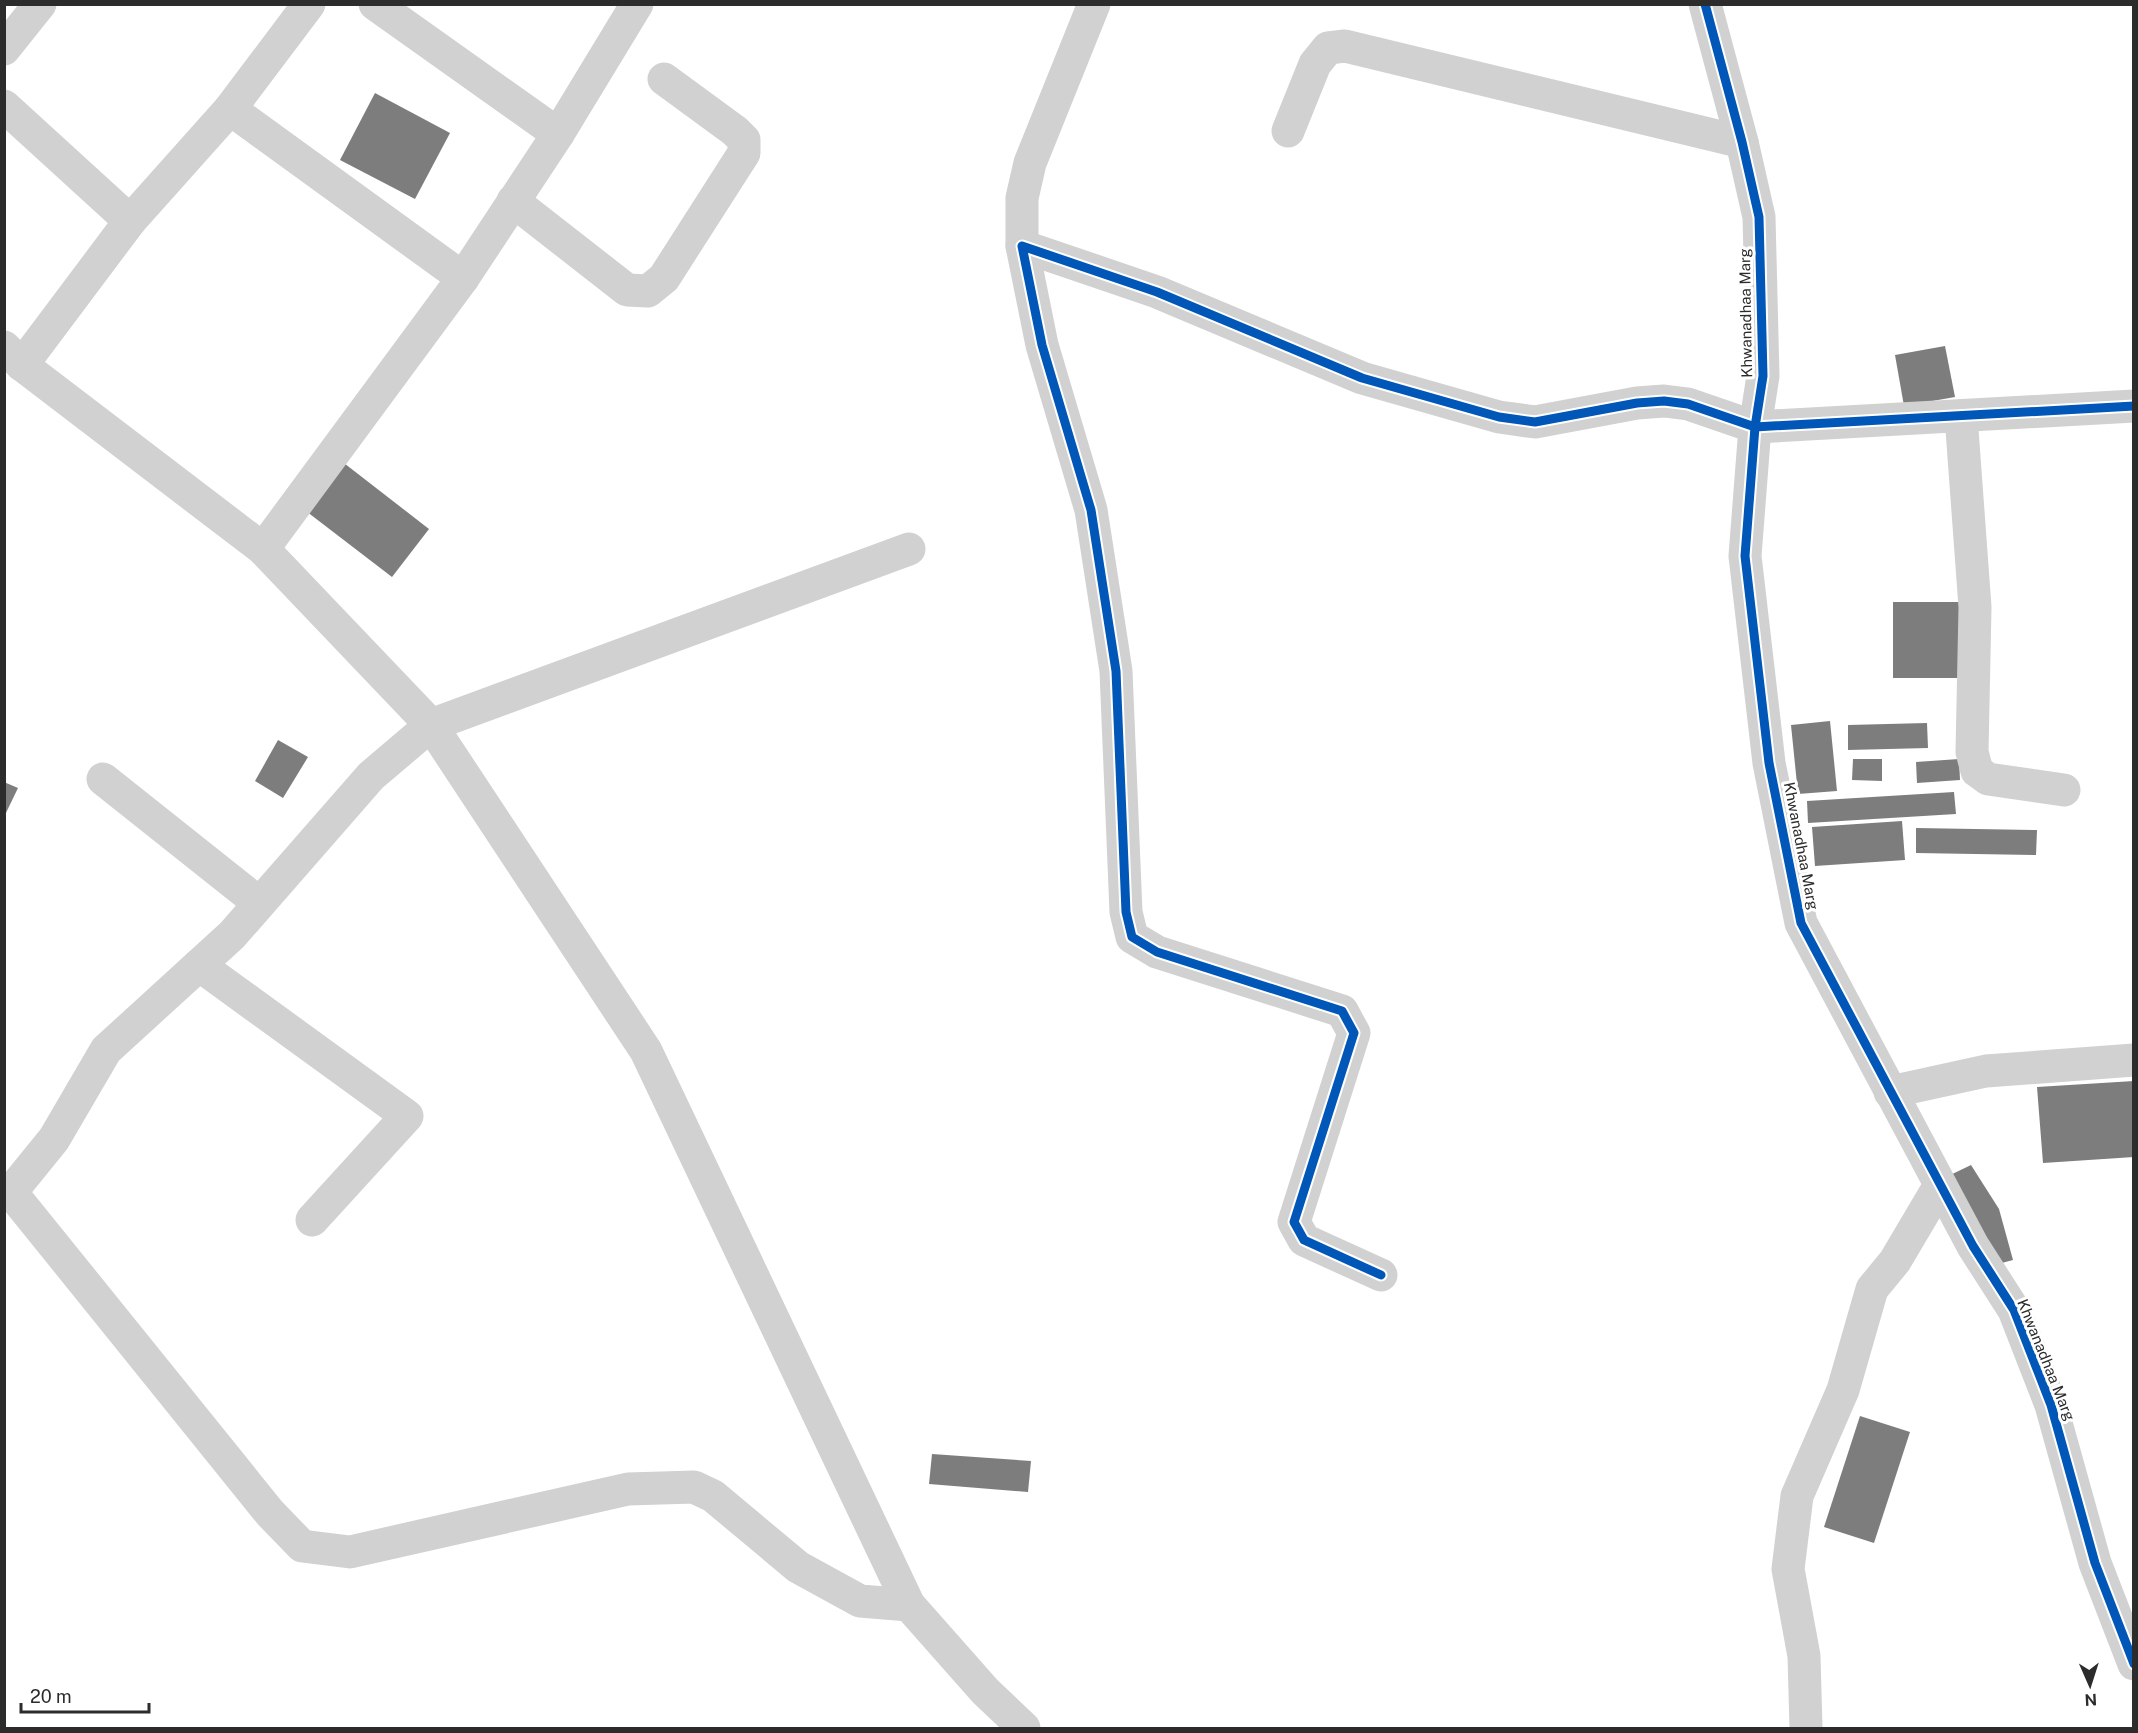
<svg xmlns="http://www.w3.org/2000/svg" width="2138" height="1733" viewBox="0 0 2138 1733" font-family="'Public Sans',sans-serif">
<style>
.building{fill:#7d7d7d}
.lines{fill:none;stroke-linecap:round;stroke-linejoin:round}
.street{stroke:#d1d1d1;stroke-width:33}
.cycleway-casing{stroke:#fff;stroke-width:13}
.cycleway{stroke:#0057b8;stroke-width:9}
.labels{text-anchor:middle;stroke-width:6;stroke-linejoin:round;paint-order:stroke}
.street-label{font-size:15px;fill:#2c2c2c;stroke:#fff}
</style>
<rect width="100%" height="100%" fill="#fff"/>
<g class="building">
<polygon points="375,93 450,133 415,199 340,160"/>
<polygon points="1945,346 1955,397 1904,406 1895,355"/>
<polygon points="340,460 429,529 392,577 302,508"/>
<polygon points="1893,602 1959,602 1960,678 1893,678"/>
<polygon points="1830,721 1837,791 1798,794 1791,725"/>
<polygon points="1927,723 1928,748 1848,750 1848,725"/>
<polygon points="278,740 308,757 283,798 255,781"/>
<polygon points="1853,759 1882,759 1882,781 1852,780"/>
<polygon points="1959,759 1960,780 1917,783 1916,762"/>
<polygon points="4,782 18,788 4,817"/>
<polygon points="1954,792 1956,814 1808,823 1807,801"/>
<polygon points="1902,821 1905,860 1815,866 1812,827"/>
<polygon points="1916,828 2037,830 2036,855 1916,853"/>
<polygon points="2134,1081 2134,1157 2043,1163 2037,1087"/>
<polygon points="1971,1165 1999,1209 2013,1260 1987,1267 1942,1179"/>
<polygon points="1860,1416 1910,1432 1874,1543 1824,1527"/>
<polygon points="932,1454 1031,1461 1028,1492 929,1484"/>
</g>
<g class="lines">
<g class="street">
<polyline points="375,4 558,134"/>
<polyline points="1705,4 1742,142 1759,217 1763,376 1755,427 1745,556 1769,763 1801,923 1973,1246 2014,1310 2051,1405 2095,1563 2134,1664"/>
<polyline points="4,49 40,4"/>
<polyline points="4,106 130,221"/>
<polyline points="230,109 463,278"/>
<polyline points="1288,131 1315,64 1328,48 1345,46 1742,142"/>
<polyline points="513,201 627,290 648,291 664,278 744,153 744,140 735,131 664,79"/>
<polyline points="1022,246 1022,198 1030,163 1094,4"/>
<polyline points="4,347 22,365 263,549 431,725 646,1051 909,1605 985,1691 1024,1728"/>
<polyline points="22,365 130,221 230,109 309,4"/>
<polyline points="1961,416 1975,607 1972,752 1977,771 1988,779 2064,790"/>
<polyline points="263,549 463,278 558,134 637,4"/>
<polyline points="103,779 259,903"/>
<polyline points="199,965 407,1116 312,1220"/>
<polyline points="1890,1092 1986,1071 2134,1060"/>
<polyline points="4,1191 11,1192 54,1139 106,1050 232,935 371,776 431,725 909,549"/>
<polyline points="11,1192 270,1513 302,1546 350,1552 628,1489 694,1487 713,1496 798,1567 860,1601 909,1605"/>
<polyline points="1381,1275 1304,1240 1294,1222 1354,1033 1342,1011 1157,952 1132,937 1126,912 1116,671 1091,510 1042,345 1022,246 1157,292 1362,378 1499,417 1535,422 1637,403 1664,401 1688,404 1755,427 2134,406"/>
<polyline points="1806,1728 1804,1656 1788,1569 1797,1496 1843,1390 1872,1289 1895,1261 1940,1185"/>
</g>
<defs>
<g id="cycleway">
<polyline points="1705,4 1742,142 1759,217 1763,376 1755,427 1745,556 1769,763 1801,923 1973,1246 2014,1310 2051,1405 2095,1563 2134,1664"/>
<polyline points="1381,1275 1304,1240 1294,1222 1354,1033 1342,1011 1157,952 1132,937 1126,912 1116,671 1091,510 1042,345 1022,246 1157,292 1362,378 1499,417 1535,422 1637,403 1664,401 1688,404 1755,427 2134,406"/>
</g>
</defs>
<use href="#cycleway" class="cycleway-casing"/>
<use href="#cycleway" class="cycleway"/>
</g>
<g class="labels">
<g class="street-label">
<text transform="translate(1746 313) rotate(-91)" y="5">Khwanadhaa Marg</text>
<text transform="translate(1801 846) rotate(79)" y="5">Khwanadhaa Marg</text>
<text transform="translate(2046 1360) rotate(68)" y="5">Khwanadhaa Marg</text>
</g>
</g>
<rect width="2138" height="1733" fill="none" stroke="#2c2c2c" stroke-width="12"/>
<g transform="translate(2090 1685) rotate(177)" stroke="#ffffff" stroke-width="4.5" paint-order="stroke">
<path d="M0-4.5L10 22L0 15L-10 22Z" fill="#2c2c2c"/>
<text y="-9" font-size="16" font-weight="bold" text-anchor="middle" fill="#2c2c2c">N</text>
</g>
<path d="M21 1703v9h128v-9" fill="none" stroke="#2c2c2c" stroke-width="3"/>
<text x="30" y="1703" font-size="18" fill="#2c2c2c" stroke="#ffffff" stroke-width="4.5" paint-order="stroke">20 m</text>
</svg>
